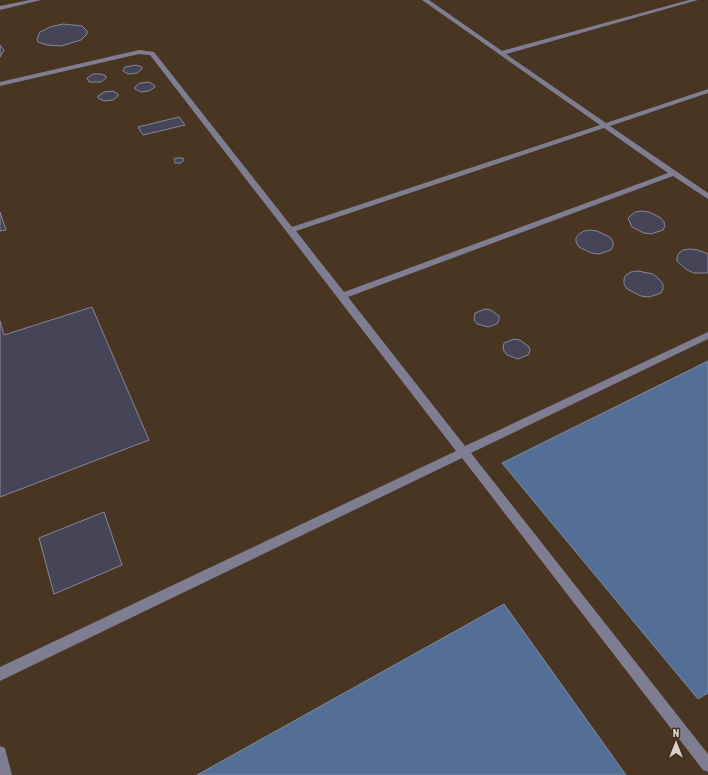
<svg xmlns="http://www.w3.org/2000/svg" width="708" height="775" viewBox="0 0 708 775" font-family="'Asap Condensed',sans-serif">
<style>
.built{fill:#493622}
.water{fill:#546f96;stroke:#7c8ca5}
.building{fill:#464558;stroke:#88869c}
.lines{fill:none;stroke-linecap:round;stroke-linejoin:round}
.minor{fill:#7e7d92;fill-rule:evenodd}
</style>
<rect width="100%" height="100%" fill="#3f3122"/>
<rect class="built" x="0" y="0" width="708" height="775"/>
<g class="water">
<polygon points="708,361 708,693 698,699 502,463"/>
<polygon points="504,604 626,775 197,775"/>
</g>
<g class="building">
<polygon points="63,24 82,26 87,31 87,34 81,40 61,46 47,45 38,42 37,39 40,32 50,27"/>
<polygon points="0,45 4,50 0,57"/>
<polygon points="136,65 142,67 142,69 137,73 128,74 123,71 125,67"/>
<polygon points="93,74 101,74 106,76 106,78 101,82 89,82 87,78"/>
<polygon points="149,82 154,85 155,87 149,91 141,92 135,89 135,87 140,83"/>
<polygon points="113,91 118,94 118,96 113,100 104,101 98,98 98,96 104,92"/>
<polygon points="179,117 185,125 143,135 138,127"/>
<polygon points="176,158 183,158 184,160 181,163 175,163 174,159"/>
<polygon points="642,211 649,212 661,218 664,222 665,226 663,230 651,234 644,233 632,227 628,218 635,212"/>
<polygon points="0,212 6,230 0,231"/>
<polygon points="590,230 597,231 610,237 613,242 613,246 611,250 599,254 591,253 579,247 576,242 576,238 579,234 584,231"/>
<polygon points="690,249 698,250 708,254 708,273 694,273 687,270 677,261 677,257 679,253 683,250"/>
<polygon points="638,271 653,274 659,279 663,284 663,289 661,293 649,297 641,296 627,289 624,284 624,279 626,275 631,272"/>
<polygon points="92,307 149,440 0,497 0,321 4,335"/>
<polygon points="485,309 491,310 499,316 499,320 497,324 488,327 477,324 474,320 475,313"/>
<polygon points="514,339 520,340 529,347 530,351 528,355 518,359 507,355 504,351 503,347 504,343"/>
<polygon points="104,512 122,565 54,594 39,538"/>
</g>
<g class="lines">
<g class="minor">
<polygon points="30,0 41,0 0,10 0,6"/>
<path d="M422,0H429L502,51L689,0H698L506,54L606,123L708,89V93L610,126L708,193V199L673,176L348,297L465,446L708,332V339L471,453L708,754V772L703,770L462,458L0,681V667L456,451L150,55L139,54L0,86V82L139,50L154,52L292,227L600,125ZM604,128L668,173L344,292L296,231Z"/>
<polygon points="0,746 5,748 12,775 0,775"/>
</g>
</g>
<g transform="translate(676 743)" stroke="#3f3122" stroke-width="3" paint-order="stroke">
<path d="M0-3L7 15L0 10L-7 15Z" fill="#d9d0c7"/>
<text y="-6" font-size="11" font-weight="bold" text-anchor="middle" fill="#d9d0c7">N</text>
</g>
</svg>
